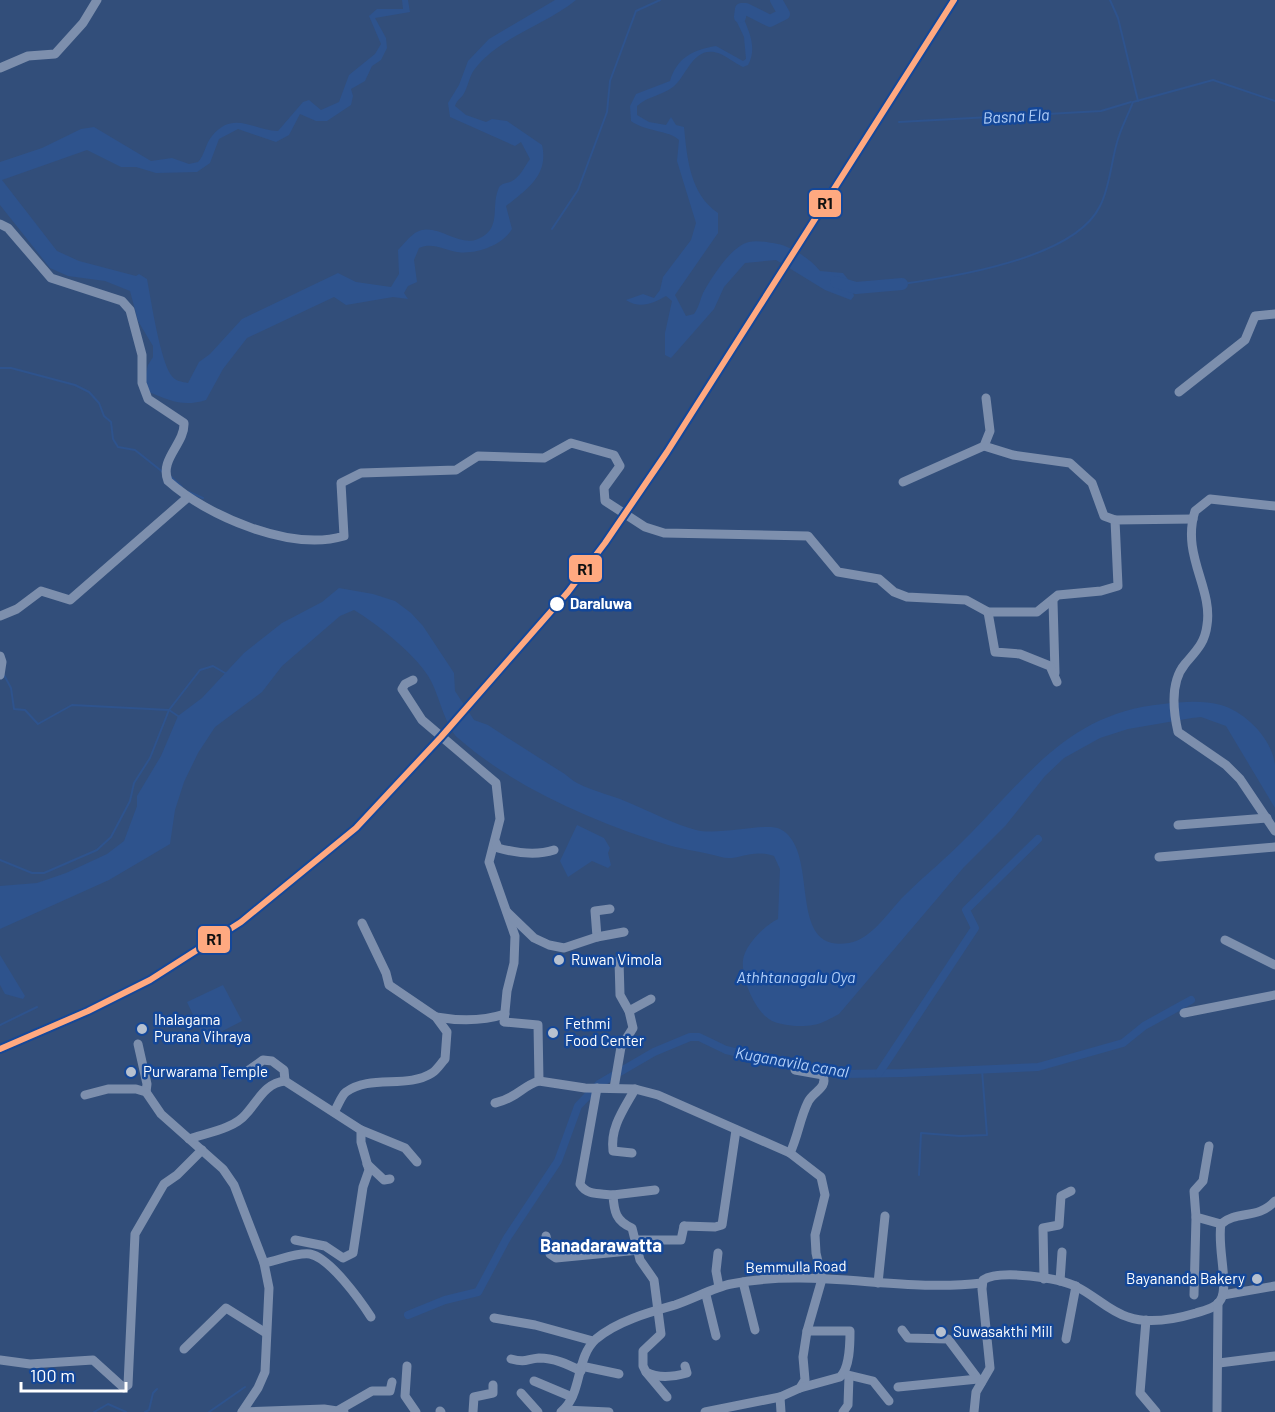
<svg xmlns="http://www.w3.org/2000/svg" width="1275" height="1412" viewBox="0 0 1275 1412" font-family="Barlow,sans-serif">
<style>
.water{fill:#2e538d}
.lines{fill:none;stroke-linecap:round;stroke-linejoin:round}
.stream{stroke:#2e538d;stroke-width:2}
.canal{stroke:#2e538d;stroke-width:8}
.river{stroke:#2e538d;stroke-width:12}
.minor{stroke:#7d8fad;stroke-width:9}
.rail-1-casing{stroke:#144798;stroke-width:10}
.rail-1{stroke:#ffa980;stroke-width:6}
.stop-dot{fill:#fff;stroke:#144798;stroke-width:2}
.poi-dot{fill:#b7c1d0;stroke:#144798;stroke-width:2}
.labels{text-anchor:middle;stroke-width:5;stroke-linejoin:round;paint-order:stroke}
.stop-label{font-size:15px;font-weight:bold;fill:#fff;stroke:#144798;text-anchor:start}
.poi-label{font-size:15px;fill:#fff;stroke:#144798;text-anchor:start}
.street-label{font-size:15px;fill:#fff;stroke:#144798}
.water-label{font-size:16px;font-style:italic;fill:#b3d0f9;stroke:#144798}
.quarter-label{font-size:18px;font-weight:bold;fill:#fff;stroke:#144798}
.line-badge{stroke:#144798;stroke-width:2}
.pale-badge-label{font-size:16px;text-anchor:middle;font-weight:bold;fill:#111}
</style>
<rect width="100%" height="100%" fill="#324e7a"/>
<g class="water">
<path d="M402,0H408L410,12L375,18L386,38L387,48L381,60L372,66L365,81L351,89L353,96L351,105L327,121H316L300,114L289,135L276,142L238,129L219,139L210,163L197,172L156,173L136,167H121L87,150L2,180L57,251L79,261L136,276L139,274L147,279C151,300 160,359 171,375C175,381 182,382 188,383L199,362L210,354L242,319L338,273L356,282L391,287L399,274L398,250C403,245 409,237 415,233C435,220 458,248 478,239C502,229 491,208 498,190C500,182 507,184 512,181C520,177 525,166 530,159L521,142L515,146L450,117L448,103L459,85L468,61L489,39L555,0H576C544,26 500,36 474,70C469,77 468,87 463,95C460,99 457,100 455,106L466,115L486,122L492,119L507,121L542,145C549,175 527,189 506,206L512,229C503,245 476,255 457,252C443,250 433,242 419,248L414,260L417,282L408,286L404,293L408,299L393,297L346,305L334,297L247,338L223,369L206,400C184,407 170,401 149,392L145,378L148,365L153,357V346L138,321L130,291L105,281L68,276L50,268L0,205V162L42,148L81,129L94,127L151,161L172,158L189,164L198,162C205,155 205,144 212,136C233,110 253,130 278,131L303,102L309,100L321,110L339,102L349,75L375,54L381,44L369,16L377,9H403Z"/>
<path d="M743,6L748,11L744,10L742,14C748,30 758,47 748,65L743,67C734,63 727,56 718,53C693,45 687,76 673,87C661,96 648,96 637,106V115L649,122L666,125L671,117L676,125L684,127C687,158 690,194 718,213V233L675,295L686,316L694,314C699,307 700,300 703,293C712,277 731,246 749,242C756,240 766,242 773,243C789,245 810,258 820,271L843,273L850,282L854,296L851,300L825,290L776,260L745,263L724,287L714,309L671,358L665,355V333L672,301L666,296C652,304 640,309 626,300L643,294L654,298L660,290L663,277L691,240L696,223L677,161L679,140C669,130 646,132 631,121L630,106L636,94L670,81C677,58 692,50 716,46L743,61L746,59L744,37L736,20V8Z"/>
<path d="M339,588L373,594L395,601L411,613L423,626L454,673L455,691L474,720L488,725C512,741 536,756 560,771C566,774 571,780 577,783C595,792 615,796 632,804C653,813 674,824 696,830C719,836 766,822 780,829C822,850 784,954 849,943C872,939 888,912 904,896C925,875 949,856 970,834C1030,773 1070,713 1163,704C1182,702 1202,700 1221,705C1245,712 1272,738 1275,765C1275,779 1275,794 1275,808L1226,726L1201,717L1192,718L1128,729L1100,738L1064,758L1045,776L1006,825L964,867L839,1014C831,1018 822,1024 813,1025C801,1027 784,1026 772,1021C755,1012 741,978 743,960C745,945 765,925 778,919L780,869L774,856C750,848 737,862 721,857C704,852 685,850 668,845C595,822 516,789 458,738C446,728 439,696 431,681C420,658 376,623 354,610L340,616L282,666L262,692L215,727L198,753L184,782L175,810L170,844L109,880L0,929V886L37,883L66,873L107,854L124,841L137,806V796L161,756L178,716L202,698L244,653L282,623L322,602Z"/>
<polygon points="577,825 604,838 610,848 608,853 611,865 608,868 592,861 568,877 560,861"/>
<polygon points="0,955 25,996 23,999 5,994 0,985"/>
<polygon points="223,985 242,1021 205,1040 187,1002"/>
</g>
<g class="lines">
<g class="stream">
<polyline points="1110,0 1118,18 1138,101"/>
<polyline points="899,122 1101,111 1131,102"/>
<polyline points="552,229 578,190 607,112 610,81 636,11 660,0"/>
<path d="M902,284C954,277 1075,258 1100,206C1111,185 1111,158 1119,136C1123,124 1129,113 1133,102L1213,80L1275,101"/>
<polyline points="0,368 11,368 75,385 89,392 99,403 104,416 111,422 113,439 118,447 135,450 164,473"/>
<polyline points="169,475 182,487"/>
<polyline points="189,492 203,498"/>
<polyline points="4,675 11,688 14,709 25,710 38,724 72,705 169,710 178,716"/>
<polyline points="0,860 32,873 44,873 97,850 111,837 130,801 134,783 150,758 169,710 200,670 213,666 225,673"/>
<polyline points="0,1025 37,1007"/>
<polyline points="919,1175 921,1133 960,1136 987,1135 982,1070"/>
<polyline points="94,1412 108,1404 126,1412"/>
<polyline points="145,1412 149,1410 153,1393 157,1389"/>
<polyline points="209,1412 245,1387"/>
</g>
<g class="canal">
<polyline points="816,1070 845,1074 903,1073 1038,1067 1123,1043 1144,1026 1191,1000"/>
<polyline points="879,1073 975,928 966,910 1038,839"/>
<polyline points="408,1315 445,1300 478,1292 507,1238 558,1161 578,1106 599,1084 654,1052 690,1037 699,1037 726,1050 802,1068"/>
</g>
<g class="river">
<polyline points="740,17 741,9 746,9 770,21 784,14 776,0"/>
<polyline points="836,282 856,288 902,284"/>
</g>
<g class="minor">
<polyline points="0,68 28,56 55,54 83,23 97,0"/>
<path d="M0,224L8,228L51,278L122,301L130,310L142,355V383L148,399L184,423C185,444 159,459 168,481C207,516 291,552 344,536L341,483L361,473L456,470L478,456L544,458L571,443L614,455L620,466L604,488L605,501L645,527L664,533L808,536L838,572L879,579L894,592L907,597L966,600L988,612H1037L1058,595L1101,591L1118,586L1115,520L1193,519"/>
<polyline points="1179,392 1245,340 1255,316 1275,314"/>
<polyline points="984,446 1013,455 1070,463 1092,483 1104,516 1115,520"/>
<polyline points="903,482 984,446 990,431 986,398"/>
<path d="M1275,506L1210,499L1195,511C1181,555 1213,588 1207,625C1205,643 1196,651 1185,664C1170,682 1173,710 1178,732L1226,765L1240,779L1275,831"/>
<polyline points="1053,601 1055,673"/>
<polyline points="988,612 995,652 1020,654 1050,666 1057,682"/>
<polyline points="0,616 17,609 41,591 70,600 187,498"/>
<polyline points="0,656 2,662 0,675"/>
<polyline points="413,680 405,684 402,689 422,720 496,783 500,819 489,862 515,936 514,963 507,991 504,1022 538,1025 539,1081"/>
<polyline points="1178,825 1267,818"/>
<path d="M496,843L498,848C516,853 536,856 554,850"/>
<polyline points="1159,857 1275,847"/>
<polyline points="507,912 534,938 549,945 564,948 597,937 595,911 610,909"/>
<polyline points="597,937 624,932"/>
<polyline points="1225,940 1275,965"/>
<polyline points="629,1011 651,999"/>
<polyline points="1184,1013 1275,995"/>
<path d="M436,1017C459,1021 483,1021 505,1014"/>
<polyline points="138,1044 147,1084 146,1092"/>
<polyline points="249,1070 263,1060 272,1061 284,1070 285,1081"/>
<path d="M597,1088L580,1184C587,1196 600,1193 613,1195C614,1212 616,1221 632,1228L640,1260L654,1280L661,1334L643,1351V1366L646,1372C659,1379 673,1377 687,1373L685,1366"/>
<polyline points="614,1088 621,1047 633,1028 629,1011 620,995 619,960"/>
<polyline points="85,1095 108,1089 136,1089 146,1092 161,1114 223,1169 234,1185 264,1263 269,1288 265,1372 258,1388 242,1412"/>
<path d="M495,1103C517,1098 522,1086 539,1081L585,1088L635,1089L658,1095L790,1153L821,1177L825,1195L815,1235L816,1253L822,1279L807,1331L803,1357L805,1380L800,1388L780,1397"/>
<path d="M334,1112C338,1106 341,1096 346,1092C370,1074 407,1089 432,1073C437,1070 441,1063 445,1059L447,1032L436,1017L389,985L386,973L362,923"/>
<polyline points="361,1130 405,1148 417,1162"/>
<path d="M189,1139C206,1133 234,1129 246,1114C258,1101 265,1083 285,1081L361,1130V1142L369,1170L363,1187L353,1253L343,1258L325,1246L295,1240"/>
<polyline points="1209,1146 1203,1181 1194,1191 1196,1217 1221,1224"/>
<path d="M632,1153L613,1151C610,1127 624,1109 635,1089"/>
<path d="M790,1153C798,1136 800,1118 808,1102C813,1091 828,1089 823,1075L795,1070"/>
<polyline points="367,1164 384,1180 390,1179"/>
<polyline points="613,1195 655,1190"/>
<polyline points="684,1226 715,1227 722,1225 736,1130"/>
<polyline points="546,1236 550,1254 556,1258 639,1250"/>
<polyline points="637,1240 681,1240 684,1226"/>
<polyline points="718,1253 716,1271 719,1287"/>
<path d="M264,1263C277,1261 297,1252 310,1254C330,1258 360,1300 371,1317"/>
<polyline points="1044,1279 1043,1228 1059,1225 1061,1196 1071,1191"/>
<polyline points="1060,1281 1062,1252"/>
<polyline points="743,1282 755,1330"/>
<polyline points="878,1283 885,1216"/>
<polyline points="706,1295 716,1336"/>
<polyline points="1194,1295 1196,1217"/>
<polyline points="1223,1295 1275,1286"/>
<polyline points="494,1318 535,1325 593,1341"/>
<polyline points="1146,1320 1140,1393 1156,1412"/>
<polyline points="902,1330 908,1338 948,1339 981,1383"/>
<polyline points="1066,1339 1076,1286"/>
<polyline points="184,1349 226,1308 266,1333"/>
<path d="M511,1359C527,1363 526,1359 539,1358C554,1358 567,1364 581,1371"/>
<polyline points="0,1360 30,1364 93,1360 124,1388 128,1385 135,1234 164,1184 177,1175 202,1150"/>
<polyline points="1219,1363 1275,1356"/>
<polyline points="407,1366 405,1396 416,1412"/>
<polyline points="581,1366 619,1374"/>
<polyline points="646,1372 667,1397"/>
<polyline points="844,1374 873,1381 889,1401"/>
<polyline points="534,1381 572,1397"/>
<polyline points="898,1387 978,1379"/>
<path d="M800,1388L840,1377C850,1368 850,1344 850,1331H807"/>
<polyline points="521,1393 538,1412"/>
<polyline points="339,1410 372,1391 390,1391 392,1382"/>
<polyline points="440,1411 441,1412"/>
<polyline points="242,1412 324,1409 344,1412"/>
<polyline points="473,1412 474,1397 493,1393 493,1385"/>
<path d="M561,1412C583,1394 575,1358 596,1339C617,1321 650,1312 675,1305C693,1299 715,1287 731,1284C814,1267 899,1293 982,1283"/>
<polyline points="564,1412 564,1410 609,1412"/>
<polyline points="705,1412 780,1397 781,1412"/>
<polyline points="843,1412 848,1405 849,1376"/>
<path d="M974,1412L976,1392L990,1368L982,1289L983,1280C1000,1269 1060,1278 1077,1287C1094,1295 1110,1312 1128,1317C1148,1324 1176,1319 1196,1313C1205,1310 1218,1308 1222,1297C1228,1281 1217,1245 1221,1224C1237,1210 1258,1220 1275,1201"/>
<polyline points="1217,1412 1218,1303"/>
</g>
<defs>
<polyline id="rail-1" points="0,1049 88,1011 150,980 241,922 356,828 441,737 568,592 605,543 667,452 954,0"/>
</defs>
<use href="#rail-1" class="rail-1-casing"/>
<use href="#rail-1" class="rail-1"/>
</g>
<circle class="stop-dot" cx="557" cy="604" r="8"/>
<g class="poi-dot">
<circle cx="559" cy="960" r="6"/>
<circle cx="142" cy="1029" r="6"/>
<circle cx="553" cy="1033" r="6"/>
<circle cx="131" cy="1072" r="6"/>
<circle cx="1257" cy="1279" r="6"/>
<circle cx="941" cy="1332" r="6"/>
</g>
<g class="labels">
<g class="stop-label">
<text x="570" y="609">Daraluwa</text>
</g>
<g class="poi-label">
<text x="571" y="965">Ruwan Vimola</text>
<text x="154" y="1025">Ihalagama<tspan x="154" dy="17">Purana Vihraya</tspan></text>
<text x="565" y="1029">Fethmi<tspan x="565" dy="17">Food Center</tspan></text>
<text x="143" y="1077">Purwarama Temple</text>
<text x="1245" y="1284" text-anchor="end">Bayananda Bakery</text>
<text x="953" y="1337">Suwasakthi Mill</text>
</g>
<g class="street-label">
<text transform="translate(796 1267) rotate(-1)" y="5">Bemmulla Road</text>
</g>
<g class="water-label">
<text transform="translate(1016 116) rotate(-3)" y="6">Basna Ela</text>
<text x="796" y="983">Athhtanagalu Oya</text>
<text transform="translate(792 1062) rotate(10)" y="6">Kuganavila canal</text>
</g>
<g class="quarter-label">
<text x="601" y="1252">Banadarawatta</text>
</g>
</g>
<g class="line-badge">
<rect x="808" y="189" width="34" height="29" rx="6" fill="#ffa980"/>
<rect x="568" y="554" width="35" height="29" rx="6" fill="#ffa980"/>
<rect x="197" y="925" width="34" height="29" rx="6" fill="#ffa980"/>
</g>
<g class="pale-badge-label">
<text x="825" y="209">R1</text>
<text x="585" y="575">R1</text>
<text x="214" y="945">R1</text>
</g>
<path d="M21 1382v9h105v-9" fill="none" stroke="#ffffff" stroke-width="3"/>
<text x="30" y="1382" font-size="18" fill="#ffffff" stroke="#144798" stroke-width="4.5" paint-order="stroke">100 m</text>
</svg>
